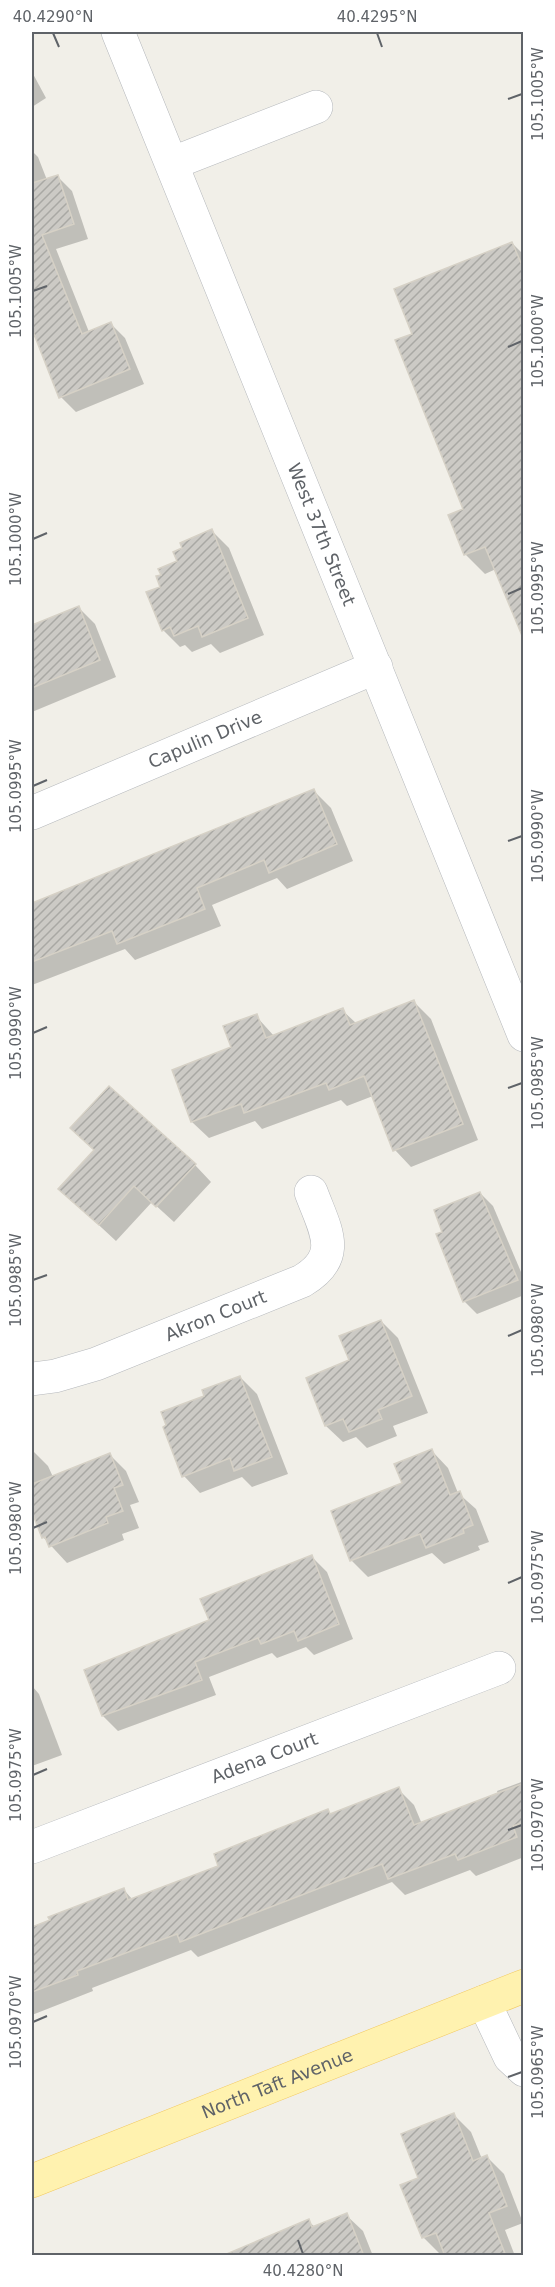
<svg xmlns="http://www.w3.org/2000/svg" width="555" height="2287" viewBox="0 0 555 2287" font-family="'DejaVu Sans',sans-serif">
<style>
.shadow{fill:#0003}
.building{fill:url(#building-hatch);stroke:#d6d1c6;stroke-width:1.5}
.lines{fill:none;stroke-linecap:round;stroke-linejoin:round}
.minor-casing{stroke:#b5b8bc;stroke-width:34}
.major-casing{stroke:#f2c960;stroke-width:34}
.minor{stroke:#fff;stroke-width:33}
.major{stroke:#fff2af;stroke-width:33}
.ticks{fill:none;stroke:#5f6368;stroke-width:2}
.labels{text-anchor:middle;stroke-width:4.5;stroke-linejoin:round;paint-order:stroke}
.street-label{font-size:18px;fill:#5f6368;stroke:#fff}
.neatline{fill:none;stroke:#5f6368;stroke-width:2}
.ticks-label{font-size:15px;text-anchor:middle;fill:#5f6368}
</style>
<defs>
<pattern id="building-hatch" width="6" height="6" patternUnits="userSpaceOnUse" patternTransform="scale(1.5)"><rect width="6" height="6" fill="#cccac5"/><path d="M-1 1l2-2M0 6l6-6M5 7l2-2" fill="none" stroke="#a9a8a4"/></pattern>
</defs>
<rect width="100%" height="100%" fill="#f1efe8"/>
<g class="shadow">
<polygon points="32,72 46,98 32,107"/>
<polygon points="32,151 38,157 47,180 58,177 72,191 88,239 56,249 89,332 110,323 125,338 144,384 76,412 61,397 39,342 32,334"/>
<polygon points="512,243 524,255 524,625 516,617 496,569 485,574 465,554 465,509 414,334"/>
<polygon points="212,531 229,548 264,635 220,653 211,644 192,652 185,645 180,647 163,630 162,587 179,562"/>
<polygon points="78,607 95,624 116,677 32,712 32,627"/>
<polygon points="314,791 331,808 353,861 287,889 277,878 212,905 221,926 135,960 125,949 32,985 32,905"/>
<polygon points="414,1002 431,1019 478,1140 411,1167 395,1150 373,1096 347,1106 341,1100 262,1129 255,1121 209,1138 192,1122 174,1071 233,1048 256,1016 274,1036 342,1010 357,1024"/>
<polygon points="195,1165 211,1182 174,1222 152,1202 116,1241 60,1189"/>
<polygon points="480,1193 493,1206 524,1279 524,1295 477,1314 464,1301 444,1233"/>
<polygon points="381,1321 398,1338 428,1413 393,1426 397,1436 367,1448 356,1437 343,1442 326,1426 308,1379 351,1361"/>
<polygon points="240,1377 257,1394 288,1474 252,1487 242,1477 200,1493 184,1476 206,1397"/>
<polygon points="32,1450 48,1466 53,1477 109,1454 126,1471 139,1502 130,1505 139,1528 122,1534 124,1540 67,1563 43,1537 32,1512"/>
<polygon points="432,1451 448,1468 458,1493 476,1509 489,1542 478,1546 480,1550 444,1564 432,1553 368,1577 351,1560 404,1484"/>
<polygon points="312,1557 327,1572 353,1639 314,1655 306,1647 277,1658 272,1653 209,1677 216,1695 118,1731 103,1716 211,1621"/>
<polygon points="32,1686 39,1694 62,1755 32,1766"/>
<polygon points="524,1781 524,1857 476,1876 470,1870 405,1895 392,1882 198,1957 191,1950 92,1988 93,1991 32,2015 32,1929 124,1890 133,1900 220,1867 327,1810 332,1815 398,1789 414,1805 422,1824 498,1794 497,1791"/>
<polygon points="454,2115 471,2132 482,2159 487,2157 504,2174 523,2223 505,2230 515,2256 446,2256 445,2252 440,2254 423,2237 420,2178"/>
<polygon points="346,2215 363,2231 373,2256 245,2256 308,2221 315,2227"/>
</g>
<g class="building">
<polygon points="58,175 74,224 42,235 82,334 111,322 130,369 59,398 32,329 32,183"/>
<polygon points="512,242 524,270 523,638 485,547 464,555 448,515 463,509 395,340 412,334 394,289"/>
<polygon points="212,529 248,618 202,637 198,626 174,636 170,627 162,631 146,592 160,587 156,576 161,575 158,569 177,561 173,552 182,548 180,543"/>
<polygon points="79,606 100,660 32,688 32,625"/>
<polygon points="314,789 337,844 269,873 264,860 197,888 205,909 117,944 112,931 32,962 32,903"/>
<polygon points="414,1000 463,1124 393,1151 364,1076 329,1090 326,1083 244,1113 241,1104 191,1122 172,1070 231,1047 223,1026 257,1014 266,1038 343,1008 350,1025"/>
<polygon points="109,1086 196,1164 156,1207 134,1186 99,1225 58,1189 94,1150 70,1128"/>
<polygon points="480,1192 518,1280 463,1302 436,1234 442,1232 434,1210"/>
<polygon points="381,1320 412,1396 378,1410 382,1419 349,1432 343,1419 325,1426 306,1378 349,1360 339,1336"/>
<polygon points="240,1376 272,1457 234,1471 230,1458 182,1477 163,1427 166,1425 161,1412 204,1396 202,1390"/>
<polygon points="432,1449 450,1495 460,1491 473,1525 463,1529 464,1533 426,1548 420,1534 350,1561 331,1511 402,1483 394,1464"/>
<polygon points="110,1453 123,1485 114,1488 123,1511 106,1517 108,1523 49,1547 45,1537 42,1538 32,1512 32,1484"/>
<polygon points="312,1555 339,1624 298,1641 294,1631 261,1644 258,1638 195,1662 202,1680 102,1716 84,1670 209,1620 200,1599"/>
<polygon points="524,1783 524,1822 513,1826 517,1837 458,1860 455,1854 388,1879 382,1864 180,1942 177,1934 77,1971 78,1975 32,1992 32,1927 50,1920 48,1917 124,1888 128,1900 218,1866 214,1854 328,1809 330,1814 399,1787 414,1825"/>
<polygon points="454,2113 473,2161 487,2155 507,2206 489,2213 506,2256 445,2256 436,2233 422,2238 400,2185 418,2178 401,2134"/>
<polygon points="347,2213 364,2256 222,2256 309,2219 312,2227"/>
</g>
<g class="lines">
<defs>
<g id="minor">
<path id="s1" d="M118,32L524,1035"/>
<polyline points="173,163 316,107"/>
<path id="s2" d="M32,813L376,667"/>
<path id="s3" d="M32,1379L55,1376L96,1364L302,1281C344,1256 325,1230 311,1192"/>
<path id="s4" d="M32,1847L499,1668"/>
<polyline points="484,2002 510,2057 524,2070"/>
</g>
<g id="major">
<path id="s5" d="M32,2181L524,1986"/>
</g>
</defs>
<use href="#minor" class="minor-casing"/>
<use href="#major" class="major-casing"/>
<use href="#minor" class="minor"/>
<use href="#major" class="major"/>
</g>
<path class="ticks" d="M53,33L59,47M377,33L382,47M508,99L522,94M33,291L47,286M508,347L522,341M33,539L47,533M508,594L522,588M33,786L47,780M508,841L522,836M33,1033L47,1027M508,1088L522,1083M33,1280L47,1275M508,1336L522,1330M33,1528L47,1522M508,1583L522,1577M33,1775L47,1769M508,1830L522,1825M33,2022L47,2016M508,2077L522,2072M298,2240L303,2254"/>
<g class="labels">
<g class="street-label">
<text dy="6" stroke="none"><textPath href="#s1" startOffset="542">West 37th Street</textPath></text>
<text dy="6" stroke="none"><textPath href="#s2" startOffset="188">Capulin Drive</textPath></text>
<text dy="6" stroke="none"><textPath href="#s3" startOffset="195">Akron Court</textPath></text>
<text dy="6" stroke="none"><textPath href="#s4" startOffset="249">Adena Court</textPath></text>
<text dy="6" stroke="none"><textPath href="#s5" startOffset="264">North Taft Avenue</textPath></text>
</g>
</g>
<rect width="555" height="2287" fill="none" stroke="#ffffff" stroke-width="66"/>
<rect x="33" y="33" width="489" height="2221" class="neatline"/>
<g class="ticks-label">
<text x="53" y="22">40.4290°N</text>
<text x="377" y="22">40.4295°N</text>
<text transform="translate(538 94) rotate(-90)" y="5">105.1005°W</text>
<text transform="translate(16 291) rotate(-90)" y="5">105.1005°W</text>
<text transform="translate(538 341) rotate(-90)" y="5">105.1000°W</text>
<text transform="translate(16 539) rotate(-90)" y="5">105.1000°W</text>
<text transform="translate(538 588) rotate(-90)" y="5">105.0995°W</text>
<text transform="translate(16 786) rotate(-90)" y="5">105.0995°W</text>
<text transform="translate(538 836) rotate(-90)" y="5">105.0990°W</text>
<text transform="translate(16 1033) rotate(-90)" y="5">105.0990°W</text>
<text transform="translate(538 1083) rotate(-90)" y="5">105.0985°W</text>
<text transform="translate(16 1280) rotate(-90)" y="5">105.0985°W</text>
<text transform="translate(538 1330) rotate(-90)" y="5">105.0980°W</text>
<text transform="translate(16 1528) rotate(-90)" y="5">105.0980°W</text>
<text transform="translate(538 1577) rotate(-90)" y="5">105.0975°W</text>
<text transform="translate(16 1775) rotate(-90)" y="5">105.0975°W</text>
<text transform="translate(538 1825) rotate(-90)" y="5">105.0970°W</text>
<text transform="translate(16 2022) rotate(-90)" y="5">105.0970°W</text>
<text transform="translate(538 2072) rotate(-90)" y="5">105.0965°W</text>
<text x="303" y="2276">40.4280°N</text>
</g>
</svg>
